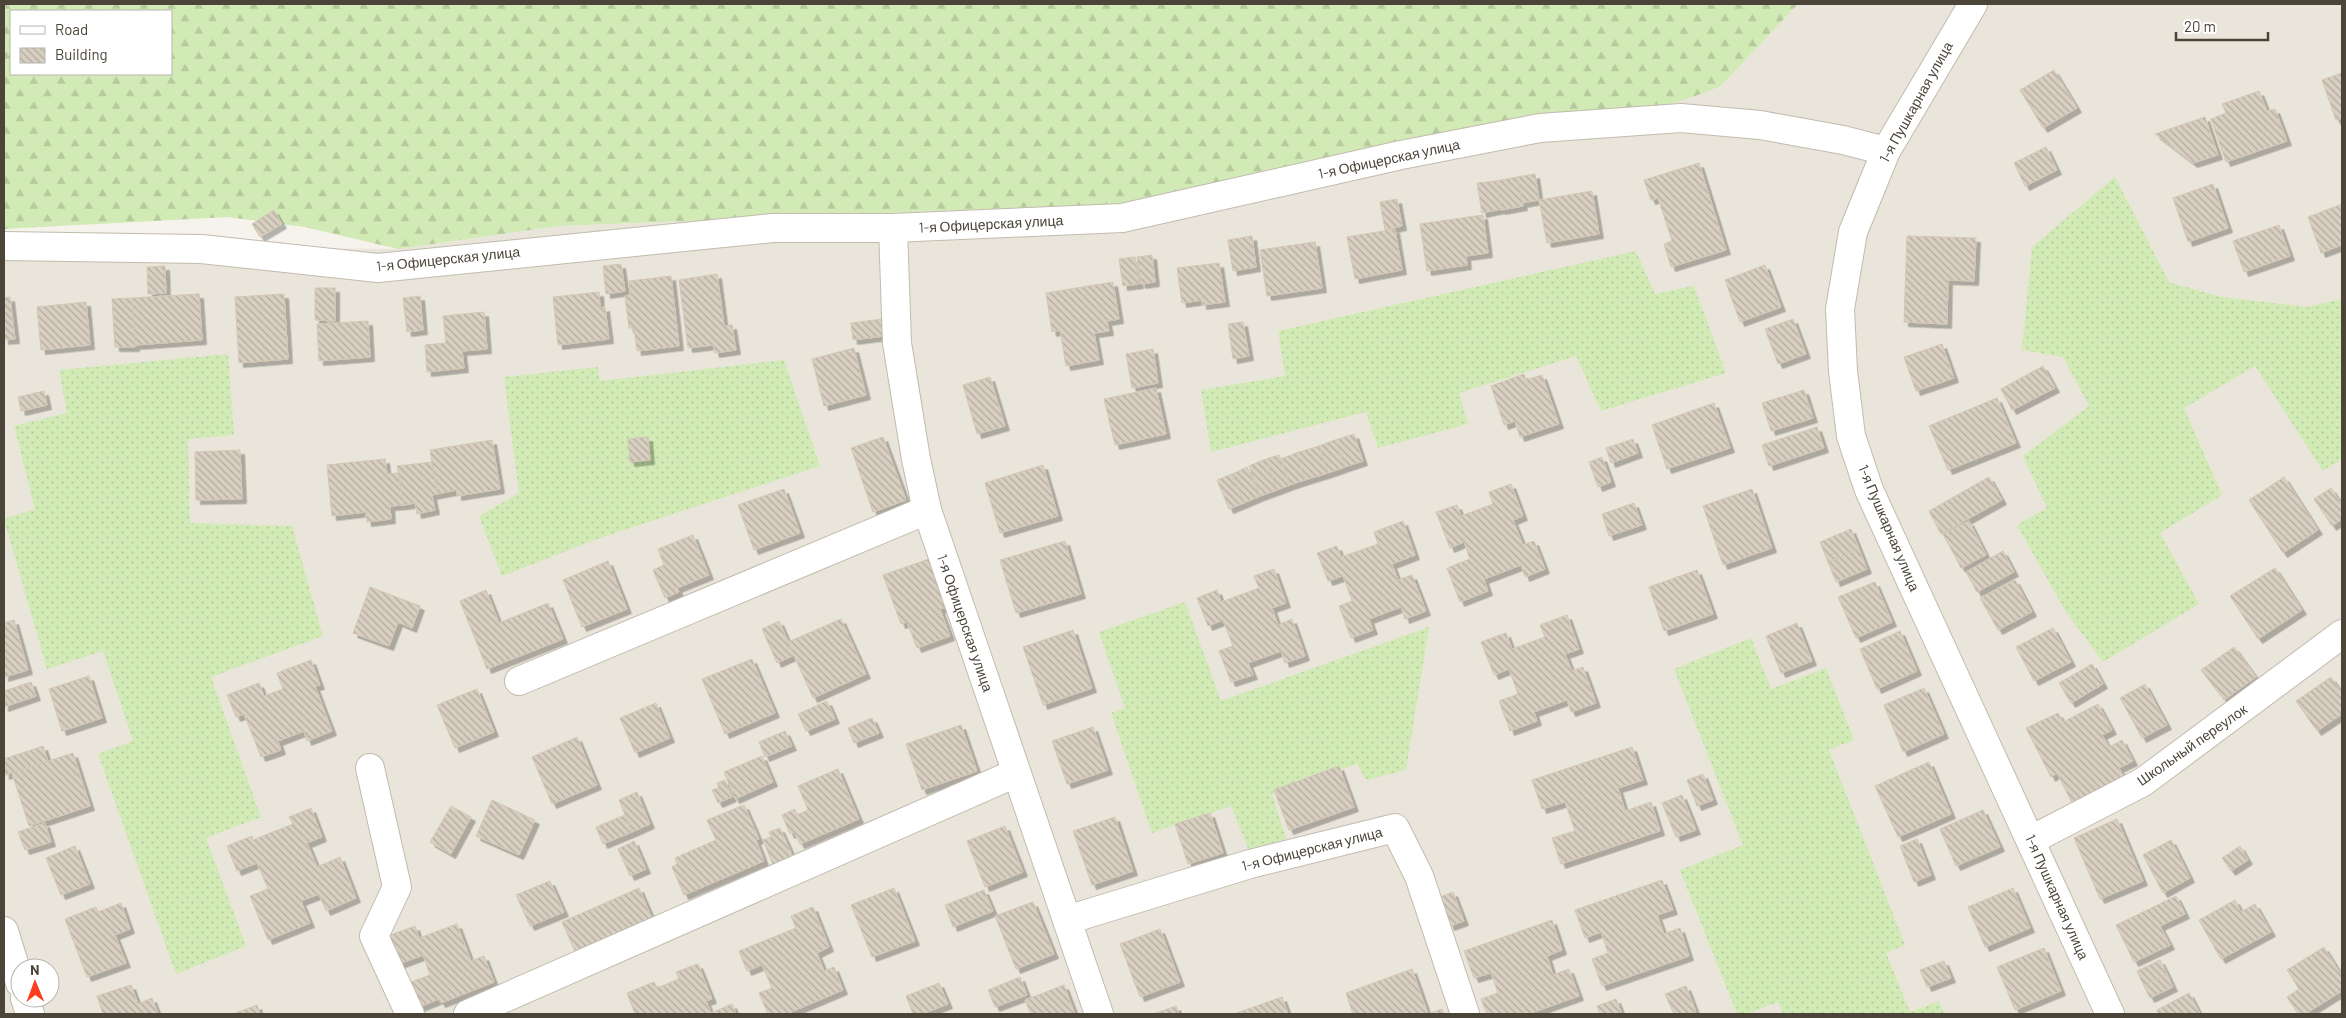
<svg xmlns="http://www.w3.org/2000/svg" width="2346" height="1018" viewBox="0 0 2346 1018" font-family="Barlow,sans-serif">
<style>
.residential{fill:#eae5da;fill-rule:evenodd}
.forest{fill:url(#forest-firs);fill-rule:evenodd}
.garden{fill:url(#garden-dots)}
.building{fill:url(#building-back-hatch);stroke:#d3c7b4;filter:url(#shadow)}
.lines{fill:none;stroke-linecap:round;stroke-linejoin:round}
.minor-casing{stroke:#c2bbae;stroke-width:30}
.minor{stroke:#fff;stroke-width:28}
.labels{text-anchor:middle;stroke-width:4;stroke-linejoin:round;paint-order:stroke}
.street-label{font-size:14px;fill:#4b4439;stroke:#fff}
</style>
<defs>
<pattern id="forest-firs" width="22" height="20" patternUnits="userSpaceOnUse" patternTransform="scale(1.25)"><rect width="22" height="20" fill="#d2eab5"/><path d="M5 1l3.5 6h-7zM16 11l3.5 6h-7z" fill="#b6ca9c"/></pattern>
<pattern id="garden-dots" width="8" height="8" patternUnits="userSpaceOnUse" patternTransform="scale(1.25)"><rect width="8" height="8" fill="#d2eab5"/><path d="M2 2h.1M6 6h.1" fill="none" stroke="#b6ca9c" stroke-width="1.8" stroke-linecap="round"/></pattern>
<pattern id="building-back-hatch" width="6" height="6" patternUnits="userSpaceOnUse" patternTransform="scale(1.25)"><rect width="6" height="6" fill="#d8cfc1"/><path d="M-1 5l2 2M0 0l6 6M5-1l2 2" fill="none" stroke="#b1aa9e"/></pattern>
<filter id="shadow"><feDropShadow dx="4.5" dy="4.5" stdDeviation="0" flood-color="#0004"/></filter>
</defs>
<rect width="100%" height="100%" fill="#f6f3ec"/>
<path class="residential" d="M1798,4H2342V1014H4V245L398,249L559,226L1115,204L1614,125L1720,87ZM20,968H50V998H20Z"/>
<path class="forest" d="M4,4H1798L1720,87L1614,125L1115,204L559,226L398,249L305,227L228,217L4,229ZM11,11H171V74H11Z"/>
<g class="garden">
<polygon points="2115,177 2169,282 2221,297 2307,307 2342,299 2342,459 2323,471 2255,366 2184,408 2222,495 2160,533 2199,604 2103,662 2066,612 2017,525 2047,508 2023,456 2089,406 2063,357 2022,350 2032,247"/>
<polygon points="1636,251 1655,294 1694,286 1726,373 1601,411 1576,356 1459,393 1468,424 1378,448 1366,412 1211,452 1201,390 1285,376 1278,331"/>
<polygon points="228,354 234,435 188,439 190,523 292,526 323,636 211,677 261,817 206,838 246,946 176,974 98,754 133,741 103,651 47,669 4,519 35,509 14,426 67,413 59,370"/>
<polygon points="784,360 820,466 597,539 502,576 479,516 519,493 504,377 598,367 600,381"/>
<polygon points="1185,602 1221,701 1429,627 1406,770 1366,780 1357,764 1272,793 1286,839 1249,851 1231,806 1152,833 1111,713 1125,708 1099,632"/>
<polygon points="1751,638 1771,689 1826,668 1854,740 1829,750 1905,945 1886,953 1910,1012 1939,1001 1944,1014 1783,1014 1778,1002 1746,1014 1737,1014 1680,870 1743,845 1674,669"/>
</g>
<g class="building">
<polygon points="2054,70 2077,108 2043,128 2020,90"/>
<polygon points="2342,73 2342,118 2336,120 2322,80"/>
<polygon points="2259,91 2267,111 2275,109 2287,141 2226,162 2211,119 2226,113 2222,104"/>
<polygon points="2205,117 2218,155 2193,163 2155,134"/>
<polygon points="2046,147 2057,170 2025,186 2014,163"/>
<polygon points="1699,163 1726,250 1671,267 1664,244 1672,241 1658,198 1651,200 1644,180"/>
<polygon points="1535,174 1539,200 1522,203 1517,177"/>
<polygon points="1517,177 1523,206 1501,210 1496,181"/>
<polygon points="1496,181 1501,209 1482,213 1477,183"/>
<polygon points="2213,184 2228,228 2188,242 2173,198"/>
<polygon points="1592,191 1599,234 1547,243 1539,200"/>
<polygon points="1397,199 1402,226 1385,230 1380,202"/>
<polygon points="2342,204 2342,245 2321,253 2308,217"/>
<polygon points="274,210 282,224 260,237 252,224"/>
<polygon points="1483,215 1488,253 1466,256 1467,265 1427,271 1420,224"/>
<polygon points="2279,225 2290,256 2244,272 2233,241"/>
<polygon points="1395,229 1402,270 1355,279 1347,237"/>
<polygon points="1252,236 1256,267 1233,271 1228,240"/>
<polygon points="1907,236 1976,238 1974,281 1948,280 1947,324 1904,322"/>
<polygon points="1315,242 1322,288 1267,296 1260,250"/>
<polygon points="1152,255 1155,282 1141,284 1137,257"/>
<polygon points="1135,257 1139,284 1123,286 1119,259"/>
<polygon points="1219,263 1225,302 1202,305 1202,300 1182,303 1177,268"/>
<polygon points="621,264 625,291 606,294 603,266"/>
<polygon points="1765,265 1781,307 1740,322 1725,280"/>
<polygon points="165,266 166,293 148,294 147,267"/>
<polygon points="717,274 724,326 732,325 736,350 715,353 713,345 688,348 679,280"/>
<polygon points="671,276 679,346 637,351 634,328 629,328 625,296 630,295 629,281"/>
<polygon points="1113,282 1119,319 1107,321 1109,331 1094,333 1099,360 1066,366 1060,330 1052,332 1046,293"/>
<polygon points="315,288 335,288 335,321 315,320"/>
<polygon points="599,292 600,308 605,307 609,339 558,345 553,297"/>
<polygon points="199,294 202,340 135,345 132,298"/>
<polygon points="284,294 288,359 239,363 235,297"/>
<polygon points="420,296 423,330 407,332 403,298"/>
<polygon points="10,297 15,339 4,340 4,298"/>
<polygon points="132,298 135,347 115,347 112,299"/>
<polygon points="86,302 90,345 41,350 37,307"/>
<polygon points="484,312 487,349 462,351 464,368 427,372 425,345 446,343 443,316"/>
<polygon points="882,319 884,336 853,340 851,323"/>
<polygon points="1793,319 1806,354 1778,364 1765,329"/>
<polygon points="368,321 370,357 319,361 317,324"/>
<polygon points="1243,322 1249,356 1233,359 1228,324"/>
<polygon points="1942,344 1954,378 1916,391 1904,357"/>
<polygon points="854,348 866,395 824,406 812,359"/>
<polygon points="1153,349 1158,383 1132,388 1126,354"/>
<polygon points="2043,366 2055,388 2012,410 2001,389"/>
<polygon points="1524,374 1526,380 1542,375 1559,424 1520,437 1515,421 1504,425 1491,386"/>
<polygon points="990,377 1005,426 977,434 963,385"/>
<polygon points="1156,388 1166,434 1115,445 1104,399"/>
<polygon points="1804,390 1813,418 1771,431 1762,403"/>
<polygon points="44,391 47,405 21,411 18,397"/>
<polygon points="1997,398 2016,443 1948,470 1929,426"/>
<polygon points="1714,403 1730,448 1667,469 1652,425"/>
<polygon points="1817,427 1824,448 1769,466 1762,445"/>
<polygon points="1354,434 1363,461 1345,467 1335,440"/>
<polygon points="648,437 650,460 630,462 628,439"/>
<polygon points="883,437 906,500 873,512 851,448"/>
<polygon points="1633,439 1638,453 1611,463 1606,448"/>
<polygon points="492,440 500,489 457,496 457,490 437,494 430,450"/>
<polygon points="1335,440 1345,467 1328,473 1319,446"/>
<polygon points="1319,446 1328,473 1305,480 1296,453"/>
<polygon points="240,450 242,499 196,500 195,452"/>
<polygon points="1296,453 1305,480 1290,485 1281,459"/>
<polygon points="1279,455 1290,485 1277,490 1266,459"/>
<polygon points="1602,457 1611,482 1598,487 1589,462"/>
<polygon points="385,459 387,474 398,473 404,505 390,506 391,519 367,522 366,512 332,516 327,465"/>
<polygon points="1266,459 1277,490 1260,496 1249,466"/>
<polygon points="432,462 437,494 432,495 435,510 417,514 415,503 404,505 397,466"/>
<polygon points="1043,465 1058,516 1000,533 985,483"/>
<polygon points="1247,467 1260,496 1244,503 1232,474"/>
<polygon points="1232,474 1244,503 1229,509 1217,480"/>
<polygon points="1989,477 2002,500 1941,534 1929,511"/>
<polygon points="2284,477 2318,530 2283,553 2249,500"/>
<polygon points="1511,484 1523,516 1513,520 1523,545 1534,541 1545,569 1525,577 1521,565 1484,579 1488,591 1460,602 1447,568 1470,559 1464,542 1450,548 1436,512 1457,505 1461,516 1493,504 1489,492"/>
<polygon points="2331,488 2342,505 2342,519 2332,526 2314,499"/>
<polygon points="784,489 800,533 754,550 738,505"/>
<polygon points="1752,489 1772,548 1723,565 1703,506"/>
<polygon points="1634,503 1642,525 1609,536 1602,514"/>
<polygon points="1403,521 1415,555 1392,564 1398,580 1412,575 1426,611 1405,619 1401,607 1369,619 1373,630 1351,638 1339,606 1352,601 1343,576 1328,581 1317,553 1337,546 1341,557 1378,544 1374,532"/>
<polygon points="1969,521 1986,555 1961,568 1943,534"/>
<polygon points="1851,529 1859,549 1828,562 1820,542"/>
<polygon points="693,535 709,575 677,588 679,592 665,598 653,570 664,565 658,549"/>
<polygon points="1065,541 1081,594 1016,613 1000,560"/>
<polygon points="1859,549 1867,569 1836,582 1828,562"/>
<polygon points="2003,551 2014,572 1977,592 1966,572"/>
<polygon points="929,559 947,607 940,609 950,636 917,648 907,622 901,624 883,575"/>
<polygon points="608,561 627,609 582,627 563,580"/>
<polygon points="2275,568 2302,610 2258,639 2230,596"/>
<polygon points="1274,569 1286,603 1272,608 1278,625 1292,619 1305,656 1285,663 1281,651 1248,663 1253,675 1231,682 1219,651 1233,646 1223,620 1208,626 1197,598 1217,590 1221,602 1259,588 1254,576"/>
<polygon points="1697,570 1713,614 1664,631 1649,587"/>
<polygon points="2015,580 2032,612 1998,630 1980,598"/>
<polygon points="1875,582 1892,622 1856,638 1838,597"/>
<polygon points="370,587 420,606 412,628 398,622 389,646 353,633"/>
<polygon points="486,590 499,623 548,603 563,639 487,669 460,601"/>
<polygon points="1567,615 1579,649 1565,654 1572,671 1583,667 1596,703 1571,712 1567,700 1534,712 1537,721 1510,731 1499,701 1518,694 1509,669 1494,675 1481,642 1506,633 1512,649 1545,637 1540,625"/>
<polygon points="841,619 866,674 813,698 788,642"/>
<polygon points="14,620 28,670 4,677 4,623"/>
<polygon points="779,621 794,655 777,663 762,629"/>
<polygon points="1797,623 1812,661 1781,673 1766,636"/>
<polygon points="2053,628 2071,662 2034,681 2016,647"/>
<polygon points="1073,630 1092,688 1043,705 1023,647"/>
<polygon points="1900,631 1917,671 1877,689 1860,649"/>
<polygon points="2234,647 2256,677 2224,700 2201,670"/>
<polygon points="752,659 775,713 725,734 702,679"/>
<polygon points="311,660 320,685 315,686 332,731 307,741 304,731 278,741 281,750 261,757 244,714 236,717 227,695 259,683 264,696 283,689 277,673"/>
<polygon points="2092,664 2103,684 2071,703 2059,683"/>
<polygon points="89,676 102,718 62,731 49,689"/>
<polygon points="2331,677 2342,694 2342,714 2317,731 2296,701"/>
<polygon points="31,682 36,696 4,707 4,691"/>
<polygon points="2145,684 2167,725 2142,738 2120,698"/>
<polygon points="1924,688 1944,734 1903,752 1884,705"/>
<polygon points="477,689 494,732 455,748 437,705"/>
<polygon points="827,701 835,719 806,731 798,714"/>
<polygon points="656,703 670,738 635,753 620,718"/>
<polygon points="2098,704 2112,730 2102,735 2109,747 2122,740 2133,761 2119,768 2125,779 2073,805 2057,773 2051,777 2026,728 2058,713 2063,722"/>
<polygon points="872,718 879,733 854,743 848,728"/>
<polygon points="961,725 977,771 922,790 906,744"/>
<polygon points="1093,727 1108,770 1067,784 1052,741"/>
<polygon points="785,731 792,746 765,757 759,742"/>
<polygon points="577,737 597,785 552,804 532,757"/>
<polygon points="43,746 48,761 5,775 4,759"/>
<polygon points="1632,747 1643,780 1618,788 1625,811 1651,802 1660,831 1561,864 1552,838 1575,831 1565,802 1542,809 1532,780"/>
<polygon points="73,753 90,806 29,826 12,773"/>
<polygon points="762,756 773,782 735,799 724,772"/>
<polygon points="1929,762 1951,814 1898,837 1875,786"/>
<polygon points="1339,766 1354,807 1289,830 1274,790"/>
<polygon points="838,769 859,819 800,844 794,832 790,834 782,815 795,809 797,815 808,810 798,786"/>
<polygon points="1703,774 1713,800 1697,806 1687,780"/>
<polygon points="725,780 732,797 718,803 712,790 719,788 717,783"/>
<polygon points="637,792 650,824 632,832 619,800"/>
<polygon points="1682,795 1696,830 1676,837 1662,803"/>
<polygon points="492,800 535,820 519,855 476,836"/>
<polygon points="744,805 759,839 756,840 764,861 684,895 672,867 677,864 675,858 716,840 707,820"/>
<polygon points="451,806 471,817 451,854 430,842"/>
<polygon points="311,808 322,837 307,843 317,867 340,857 356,898 326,911 319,894 301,901 310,923 268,940 250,896 268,889 257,863 237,871 227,846 252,836 253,840 293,824 289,817"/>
<polygon points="1983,810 2000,847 1956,866 1940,829"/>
<polygon points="1210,813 1223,853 1188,864 1175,824"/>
<polygon points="625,815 632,832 603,844 596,827"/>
<polygon points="1115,817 1133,871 1092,885 1073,831"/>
<polygon points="2117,819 2143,881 2100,899 2074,838"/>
<polygon points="45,823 51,842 25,850 18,832"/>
<polygon points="1005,826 1023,872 985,887 967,841"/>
<polygon points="780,828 793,857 773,865 763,840 771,837 769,832"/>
<polygon points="1917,839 1931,875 1914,882 1900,846"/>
<polygon points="2171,840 2190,878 2163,893 2143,855"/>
<polygon points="634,841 646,869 630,876 618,849"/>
<polygon points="75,846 90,884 61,895 46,858"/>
<polygon points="2240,846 2248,860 2231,871 2222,858"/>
<polygon points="1662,880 1673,910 1657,915 1664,934 1680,928 1689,956 1602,986 1592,959 1608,953 1601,932 1585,938 1575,910"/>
<polygon points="550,881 564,912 530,926 516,895"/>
<polygon points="639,888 654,923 577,956 562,922"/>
<polygon points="894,888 915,941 872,957 851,905"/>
<polygon points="2013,888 2030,928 1985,947 1968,907"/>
<polygon points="984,890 993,911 953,927 945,905"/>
<polygon points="1453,892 1464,921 1450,926 1440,897"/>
<polygon points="2176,896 2185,914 2160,926 2170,945 2134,962 2116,925"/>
<polygon points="2235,900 2241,912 2255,904 2271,932 2221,959 2199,920"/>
<polygon points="1033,902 1054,954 1016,969 995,916"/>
<polygon points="121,903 130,929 115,935 126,963 87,977 65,919 96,907 98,912"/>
<polygon points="813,907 829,947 817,953 824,971 834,967 843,990 791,1012 792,1014 768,1014 759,993 772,988 762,965 747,971 739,951 796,928 791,916"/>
<polygon points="1552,920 1562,950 1547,956 1553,975 1569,969 1579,996 1528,1014 1487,1014 1481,999 1498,993 1491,973 1474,978 1464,951"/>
<polygon points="457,924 471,961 484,956 494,982 441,1003 439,999 417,1008 408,983 430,975 423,955 393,966 382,938 415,926 419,938"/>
<polygon points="1160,929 1180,982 1140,997 1120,944"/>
<polygon points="2324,947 2342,976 2342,991 2305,1014 2298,1014 2287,997 2299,989 2287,970"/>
<polygon points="2044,948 2061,991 2015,1010 1997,967"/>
<polygon points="2160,960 2167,974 2144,986 2137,971"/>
<polygon points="1944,961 1951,978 1927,987 1920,970"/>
<polygon points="698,964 712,999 706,1001 711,1013 732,1004 736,1014 635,1014 627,993 654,982 657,988 679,979 676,972"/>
<polygon points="1412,969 1428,1014 1442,1009 1444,1014 1353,1014 1346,993"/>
<polygon points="2167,974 2173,987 2150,998 2144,986"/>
<polygon points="1020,977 1027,995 995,1007 988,990"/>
<polygon points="939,983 948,1004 922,1014 913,1014 906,996"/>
<polygon points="131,985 138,1004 152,998 158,1014 103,1014 97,996"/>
<polygon points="1064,985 1075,1014 1031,1014 1025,1000"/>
<polygon points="1686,986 1696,1012 1690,1014 1674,1014 1665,994"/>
<polygon points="2189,993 2200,1014 2159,1014 2157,1010"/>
<polygon points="1282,997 1288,1014 1234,1014"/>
<polygon points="1616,999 1622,1014 1600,1014 1597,1006"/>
<polygon points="257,1005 260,1014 233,1014"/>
<polygon points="1176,1006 1179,1014 1153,1014"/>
</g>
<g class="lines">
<defs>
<g id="minor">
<polyline points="1973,4 1886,151 1853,232 1840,309 1843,371 1851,436 1869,490 2110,1014"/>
<polyline points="893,228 897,343 916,459 927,510 1099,1014"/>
<polyline points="4,246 201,249 378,268 773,228 893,228 1122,218 1401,155 1540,128 1681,118 1760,125 1843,140 1886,151"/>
<polyline points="519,681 927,510"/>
<polyline points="370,768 397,887 374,936 410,1014"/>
<polyline points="2031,840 2143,782 2342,634"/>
<polyline points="1067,920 1250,864 1395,828 1419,876 1465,1014"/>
<polyline points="4,931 20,983"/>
<polyline points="25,998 30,1014"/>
<polyline points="468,1014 1016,773"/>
</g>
</defs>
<use href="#minor" class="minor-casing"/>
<use href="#minor" class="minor"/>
</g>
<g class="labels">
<g class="street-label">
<text transform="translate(1916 102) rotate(-61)" y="5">1-я Пушкарная улица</text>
<text transform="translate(1389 159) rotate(-12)" y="5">1-я Офицерская улица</text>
<text transform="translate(991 224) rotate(-3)" y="5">1-я Офицерская улица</text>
<text transform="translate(448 259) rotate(-6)" y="5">1-я Офицерская улица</text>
<text transform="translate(1889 528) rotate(67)" y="5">1-я Пушкарная улица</text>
<text transform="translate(965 623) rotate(71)" y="5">1-я Офицерская улица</text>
<text transform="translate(2192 745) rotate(-35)" y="5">Школьный переулок</text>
<text transform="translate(1312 849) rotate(-14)" y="5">1-я Офицерская улица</text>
<text transform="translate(2057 897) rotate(66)" y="5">1-я Пушкарная улица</text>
</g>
</g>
<rect width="2346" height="1018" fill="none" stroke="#4b4439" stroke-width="10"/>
<rect x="10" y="10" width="162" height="65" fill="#ffffff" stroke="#b7b4b0"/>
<rect x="20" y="26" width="25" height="8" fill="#ffffff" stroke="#b7b4b0"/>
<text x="55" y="35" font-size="15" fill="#4b4439">Road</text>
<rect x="20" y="48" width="25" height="15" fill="url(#building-back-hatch)" stroke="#b7b4b0"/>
<text x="55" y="60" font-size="15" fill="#4b4439">Building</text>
<g transform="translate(35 983) rotate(359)"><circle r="24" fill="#ffffff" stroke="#b7b4b0"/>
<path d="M0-4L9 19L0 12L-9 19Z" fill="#fc3f1d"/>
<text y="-8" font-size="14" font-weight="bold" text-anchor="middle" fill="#4b4439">N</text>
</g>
<path d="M2176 32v8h92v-8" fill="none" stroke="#4b4439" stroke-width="2.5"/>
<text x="2184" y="32" font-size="15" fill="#4b4439" stroke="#ffffff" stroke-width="4" paint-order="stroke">20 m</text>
</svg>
